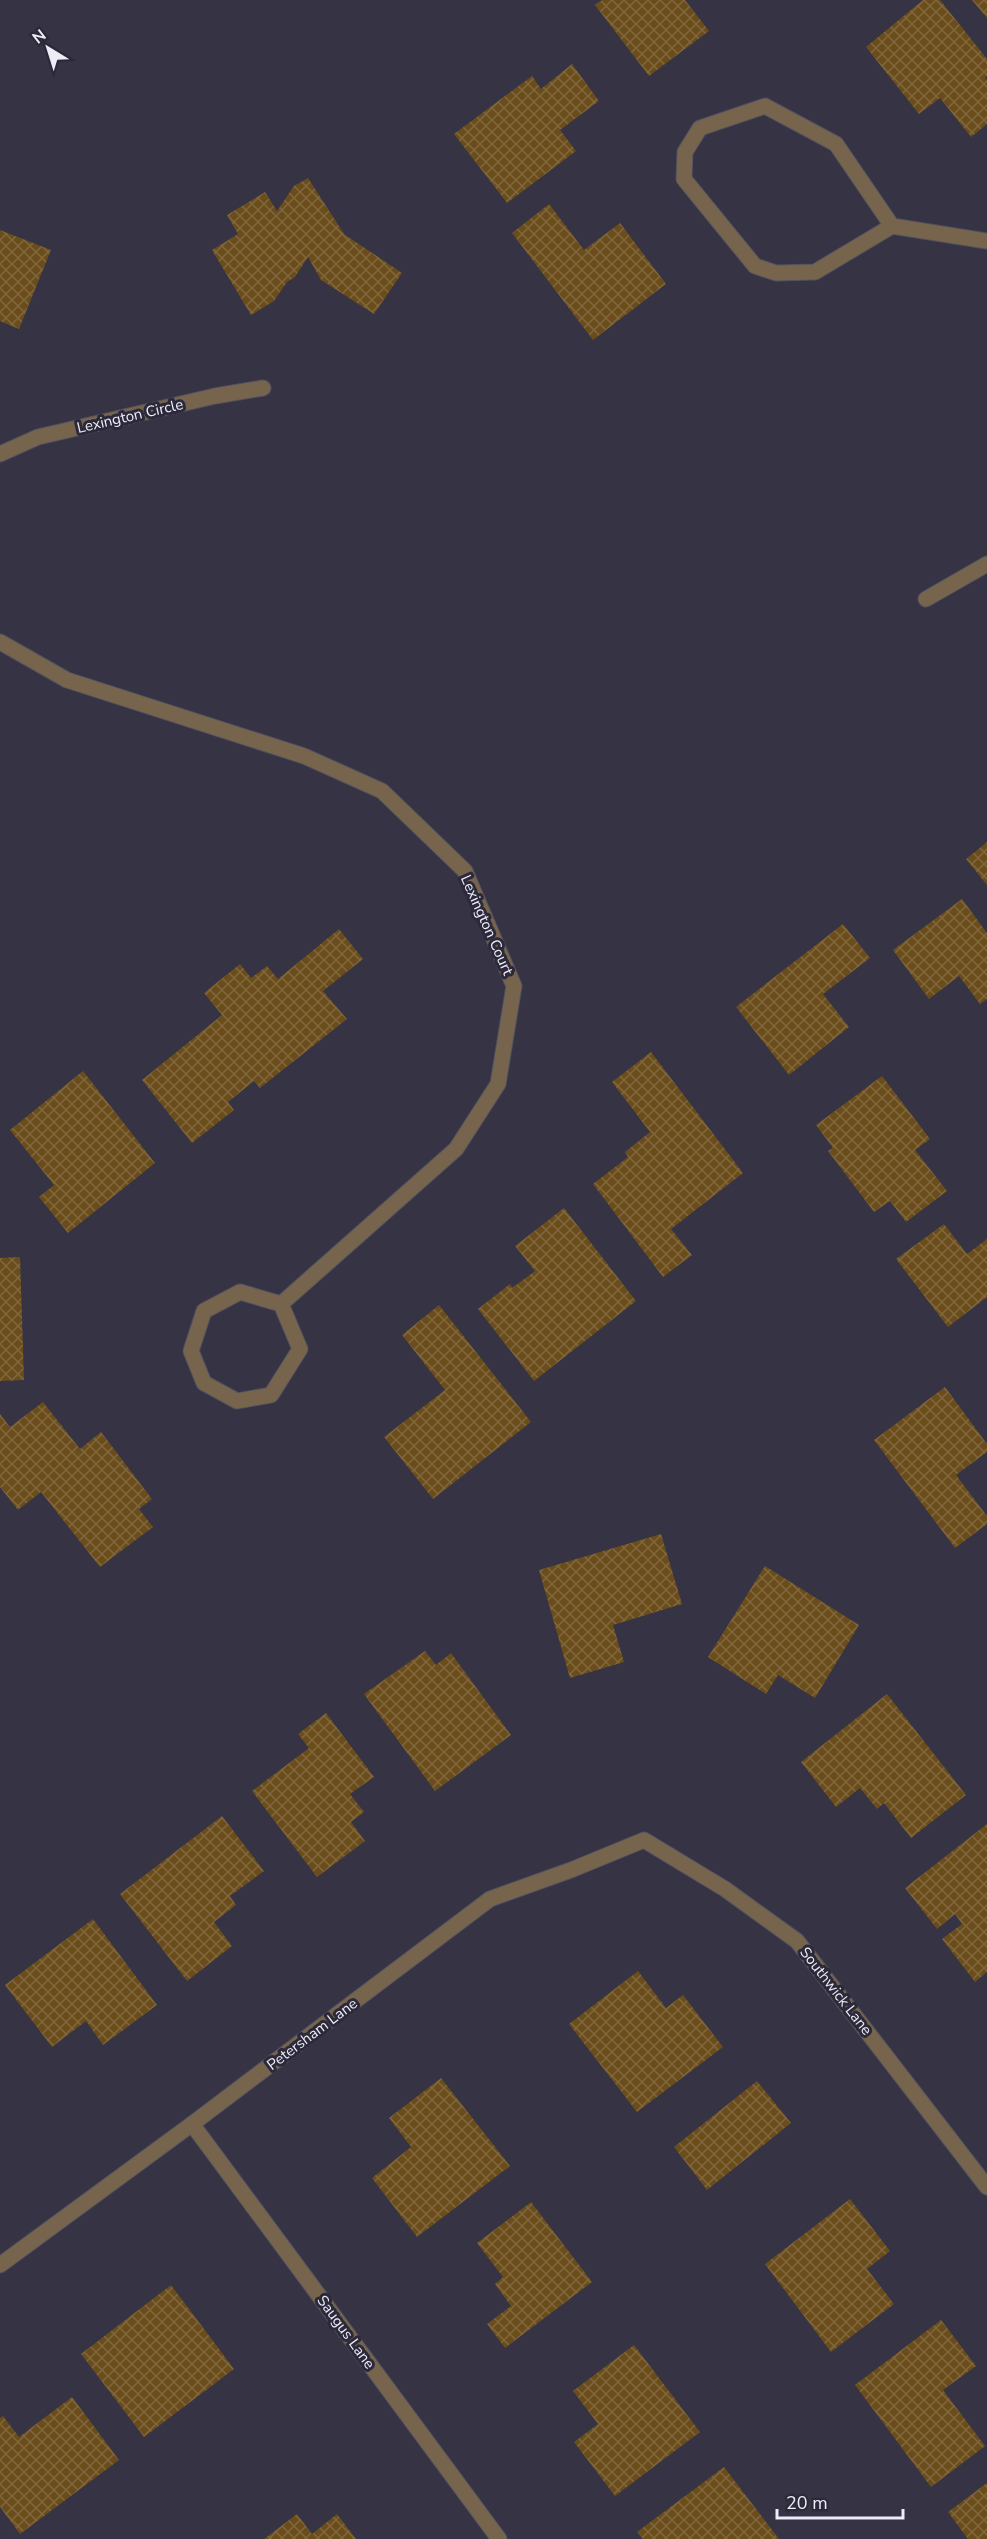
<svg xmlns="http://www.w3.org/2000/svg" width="987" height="2539" viewBox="0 0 987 2539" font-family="'Nunito Sans',sans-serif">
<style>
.building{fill:url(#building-cross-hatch)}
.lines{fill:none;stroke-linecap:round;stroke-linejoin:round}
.lane-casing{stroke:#525161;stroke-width:17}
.street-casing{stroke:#525161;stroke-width:17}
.lane{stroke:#76654c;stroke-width:15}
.street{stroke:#76654c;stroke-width:15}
.labels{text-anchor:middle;stroke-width:6;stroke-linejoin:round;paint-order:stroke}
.street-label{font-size:15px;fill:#edecf7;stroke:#2b293a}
</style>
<defs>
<pattern id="building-cross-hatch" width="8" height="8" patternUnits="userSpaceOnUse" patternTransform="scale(1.5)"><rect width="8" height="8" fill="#6a4d1b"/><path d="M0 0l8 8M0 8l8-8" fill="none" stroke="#80673d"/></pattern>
</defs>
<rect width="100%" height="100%" fill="#353344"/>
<g class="building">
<polygon points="602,0 685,0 709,31 649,76 595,5"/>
<polygon points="923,0 940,0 987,59 987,76 985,78 987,80 987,124 971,137 940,98 919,114 866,47"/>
<polygon points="972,0 987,0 987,18"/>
<polygon points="572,64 599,101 560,130 576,151 507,203 454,134 532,76 541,89"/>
<polygon points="308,178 344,234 402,273 374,314 321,280 308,257 295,277 287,282 274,301 251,315 212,250 238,234 227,215 265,192 277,211 294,186"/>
<polygon points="549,204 584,250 620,223 666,284 593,340 512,233"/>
<polygon points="0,230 51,250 19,329 0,321"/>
<polygon points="987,842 987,885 966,859"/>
<polygon points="962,899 987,933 987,999 980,1004 959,976 929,999 893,950"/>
<polygon points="843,924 870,958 823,994 849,1027 789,1075 736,1007"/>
<polygon points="339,929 363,959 323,991 347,1019 260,1088 254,1081 228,1102 234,1110 192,1143 142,1080 222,1015 204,993 240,964 251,978 267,966 278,979"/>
<polygon points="651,1052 743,1173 671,1229 692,1255 663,1277 593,1184 628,1157 625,1152 650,1132 612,1082"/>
<polygon points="83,1071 155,1163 68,1233 39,1197 54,1185 10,1130"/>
<polygon points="882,1076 930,1139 915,1150 947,1191 906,1222 890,1201 874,1212 828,1151 833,1148 816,1125"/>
<polygon points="564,1208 636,1301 534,1381 478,1309 510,1284 512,1288 535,1271 515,1246"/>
<polygon points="944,1224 967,1254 987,1239 987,1297 948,1327 896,1259"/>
<polygon points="20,1257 24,1380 0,1381 0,1258"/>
<polygon points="439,1305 531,1422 433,1499 384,1437 445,1390 402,1335"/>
<polygon points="945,1387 987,1444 987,1452 956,1475 987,1516 987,1524 955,1548 874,1440"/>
<polygon points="43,1402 80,1449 101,1432 152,1499 139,1509 153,1527 100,1567 41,1492 18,1510 0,1487 0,1414 10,1427"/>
<polygon points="661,1534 682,1604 613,1625 624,1662 570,1678 539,1570"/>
<polygon points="765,1566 859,1625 815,1698 778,1675 766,1694 708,1657"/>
<polygon points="425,1651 436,1665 451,1653 511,1735 435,1791 364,1694"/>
<polygon points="887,1694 966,1795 911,1838 884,1803 877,1809 860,1788 836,1807 801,1762"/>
<polygon points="326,1713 374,1777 350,1794 364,1812 351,1822 365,1841 317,1877 252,1791 309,1748 298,1734"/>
<polygon points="222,1816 264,1871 230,1896 236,1905 214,1922 232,1946 187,1981 120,1894"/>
<polygon points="987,1824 987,1972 975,1982 942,1939 962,1924 955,1914 937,1929 905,1888"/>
<polygon points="93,1919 157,2005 103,2045 86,2021 52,2047 5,1985"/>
<polygon points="638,1971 666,2008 683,1995 723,2047 637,2112 569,2024"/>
<polygon points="441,2078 510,2166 417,2237 372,2178 411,2147 389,2118"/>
<polygon points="757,2081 791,2123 707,2190 674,2147"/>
<polygon points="850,2199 890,2251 867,2269 894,2304 831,2352 765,2264"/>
<polygon points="531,2202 592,2282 505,2348 487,2324 511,2306 495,2284 503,2277 477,2243"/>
<polygon points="171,2285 234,2369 144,2437 81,2354"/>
<polygon points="941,2320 976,2366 943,2390 985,2446 931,2487 855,2385"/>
<polygon points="634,2345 700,2432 615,2496 574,2442 598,2424 573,2391"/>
<polygon points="72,2397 119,2460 20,2534 0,2507 0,2418 3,2416 19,2437"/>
<polygon points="724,2467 779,2539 643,2539 637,2532"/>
<polygon points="987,2483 987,2539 968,2539 948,2512"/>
<polygon points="297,2514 312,2534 337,2514 356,2539 264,2539"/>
</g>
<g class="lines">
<defs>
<polyline id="lane" points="926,599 987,564"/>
<g id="street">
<polyline points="892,226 836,144 765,106 700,128 685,152 684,179 755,266 776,273 815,272 892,226 987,241"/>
<polyline points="0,454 38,437 215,396 263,388"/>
<polyline points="0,642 67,680 304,756 382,791 465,871 514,986 498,1084 456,1149 281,1304"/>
<polygon points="240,1292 281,1304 300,1349 271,1395 237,1401 204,1383 191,1351 204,1311"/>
<polyline points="192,2124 499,2539"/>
<polyline points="0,2265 192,2124 490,1899 571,1870 644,1840 725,1889 797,1941 987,2187"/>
</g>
</defs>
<use href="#lane" class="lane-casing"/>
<use href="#street" class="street-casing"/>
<use href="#lane" class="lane"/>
<use href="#street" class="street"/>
</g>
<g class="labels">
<g class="street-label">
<text transform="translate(130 416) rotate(-13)" y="5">Lexington Circle</text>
<text transform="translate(487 925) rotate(66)" y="5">Lexington Court</text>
<text transform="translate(836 1991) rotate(52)" y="5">Southwick Lane</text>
<text transform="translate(312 2034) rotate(-37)" y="5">Petersham Lane</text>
<text transform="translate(346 2332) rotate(54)" y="5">Saugus Lane</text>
</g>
</g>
<g transform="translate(48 48) rotate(322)" stroke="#2b293a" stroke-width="4.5" paint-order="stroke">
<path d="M0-4.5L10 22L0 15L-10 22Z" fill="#edecf7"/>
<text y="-9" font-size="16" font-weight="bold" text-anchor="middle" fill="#edecf7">N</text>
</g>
<path d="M777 2509v9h126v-9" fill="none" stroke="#edecf7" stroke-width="3"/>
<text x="786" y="2509" font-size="18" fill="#edecf7" stroke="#2b293a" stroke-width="4.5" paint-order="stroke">20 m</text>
</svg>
